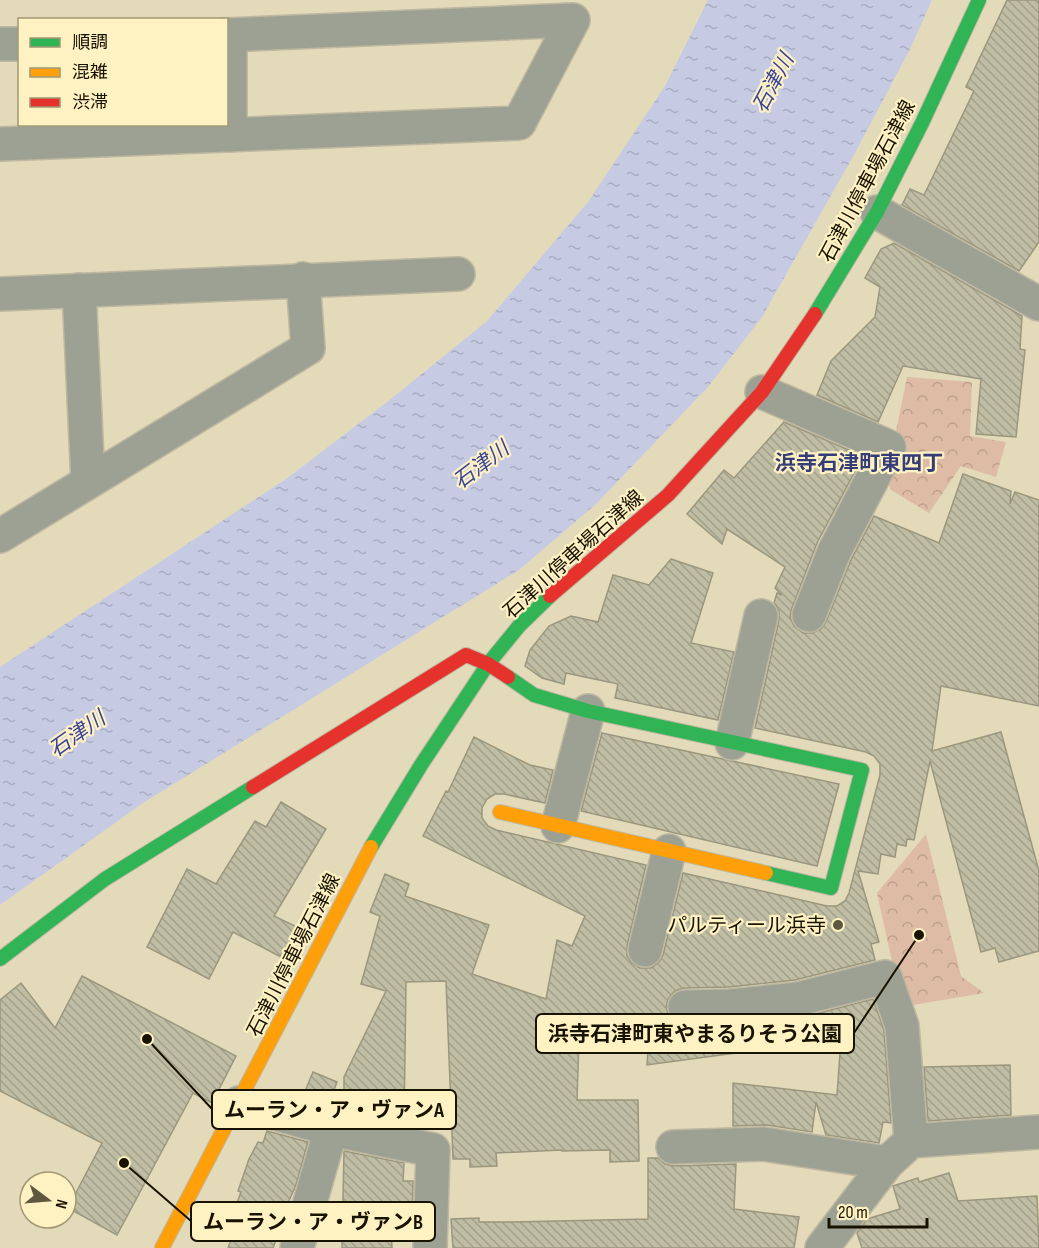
<svg xmlns="http://www.w3.org/2000/svg" width="1039" height="1248" viewBox="0 0 1039 1248" font-family="'Sofia Sans Condensed','Noto Sans JP',sans-serif">
<style>
.park{fill:url(#park-crowns)}
.water{fill:url(#water-ripples)}
.building{fill:url(#building-back-hatch);stroke:#9a977e;stroke-width:1.5}
.lines{fill:none;stroke-linecap:round;stroke-linejoin:round}
.street-casing{stroke:#bfb8a0;stroke-width:36}
.fast-casing{stroke:#bfb8a0;stroke-width:16}
.slow-casing{stroke:#bfb8a0;stroke-width:16}
.jam-casing{stroke:#bfb8a0;stroke-width:16}
.street{stroke:#9da194;stroke-width:33}
.fast{stroke:#30b455;stroke-width:14}
.slow{stroke:#ff9f0a;stroke-width:14}
.jam{stroke:#e5322d;stroke-width:14}
.poi-dot{fill:#5f5841;stroke:#fef1c2;stroke-width:2}
.labels{text-anchor:middle;stroke-width:4.5;stroke-linejoin:round;paint-order:stroke}
.street-label{font-size:20px;fill:#181200;stroke:#fef1c2}
.poi-label{font-size:20px;fill:#181200;stroke:#fef1c2;text-anchor:end}
.water-label{font-size:21px;font-style:italic;fill:#3b449d;stroke:#fef1c2}
.neighbourhood-label{font-size:21px;font-weight:bold;fill:#343d78;stroke:#fef1c2}
.leader{fill:none;stroke:#181200;stroke-width:2}
.callout-dot{fill:#181200;stroke:#fef1c2;stroke-width:2}
.callout{fill:#fef1c2;stroke:#181200;stroke-width:2}
.callout-label{font-size:21px;text-anchor:middle;font-weight:bold;fill:#181200}
</style>
<defs>
<pattern id="park-crowns" width="20" height="18" patternUnits="userSpaceOnUse" patternTransform="scale(1.5)"><rect width="20" height="18" fill="#debba5"/><path d="M2 6a3 3 0 1 1 6 0M12 15a3 3 0 1 1 6 0" fill="none" stroke="#bea08c"/></pattern>
<pattern id="water-ripples" width="26" height="14" patternUnits="userSpaceOnUse" patternTransform="scale(1.5)"><rect width="26" height="14" fill="#c6cbe3"/><path d="M2 4q2-2 4 0t4 0M15 11q2-2 4 0t4 0" fill="none" stroke="#a9adc1"/></pattern>
<pattern id="building-back-hatch" width="6" height="6" patternUnits="userSpaceOnUse" patternTransform="scale(1.5)"><rect width="6" height="6" fill="#bfbda3"/><path d="M-1 5l2 2M0 0l6 6M5-1l2 2" fill="none" stroke="#a3a18b"/></pattern>
</defs>
<rect width="100%" height="100%" fill="#e3daba"/>
<g class="park">
<polygon points="907,377 972,382 970,436 1006,442 996,477 961,466 929,513 891,490 886,478 906,447 895,436"/>
<polygon points="926,834 961,976 984,993 907,1006 896,980 877,893"/>
</g>
<polygon class="water" points="708,0 932,0 910,49 855,153 762,317 708,387 596,504 519,570 143,803 0,905 0,667 286,479 391,399 487,321 588,202 665,86"/>
<g class="building">
<polygon points="1007,0 1039,0 1039,242 1019,271 902,205 910,189 924,195 974,91 966,87"/>
<polygon points="894,243 1022,316 1020,349 1025,350 1016,437 976,434 981,379 903,366 878,422 817,395 831,361 875,317 880,287 865,278 881,249"/>
<polygon points="784,422 863,456 817,543 792,608 790,617 794,626 803,633 812,633 821,629 826,622 851,560 874,516 939,543 963,474 1011,491 1010,504 1015,492 1039,500 1039,706 941,686 932,751 1001,732 1039,871 1039,951 999,962 995,948 981,952 930,761 914,840 907,839 906,846 897,844 895,857 881,854 878,874 858,871 879,942 871,944 875,960 795,980 729,987 684,988 675,991 668,999 666,1007 669,1017 677,1024 685,1026 730,1025 800,1018 873,999 884,1030 891,1123 883,1122 879,1143 826,1135 816,1102 812,1132 767,1125 733,1126 733,1083 837,1095 841,1039 647,1065 648,1050 579,1040 577,1100 638,1100 639,1161 610,1162 610,1150 562,1151 562,1150 496,1153 497,1166 470,1167 470,1159 453,1159 446,981 406,982 404,1125 344,1112 344,1077 386,991 361,984 380,916 370,912 385,874 409,884 405,896 489,925 472,974 546,999 557,940 572,946 585,916 423,836 446,791 448,792 474,737 530,765 553,770 545,803 504,794 495,794 487,799 482,808 482,818 488,826 496,830 646,865 627,946 627,956 632,963 640,968 651,968 659,962 663,955 683,873 827,906 837,906 845,901 849,893 880,775 880,764 874,756 866,752 755,728 779,620 779,611 774,603 777,593 782,595 775,588 785,567 727,529 722,544 687,514 724,470 734,478"/>
<polygon points="671,559 713,573 691,643 734,652 718,720 615,698 618,684 566,673 564,684 542,678 525,666 530,650 549,626 571,616 598,622 613,575 649,585"/>
<polygon points="602,733 839,784 817,866 581,811"/>
<polygon points="281,802 326,829 274,916 297,927 281,957 233,932 209,979 147,947 187,869 216,884 255,821 266,827"/>
<polygon points="82,976 236,1056 212,1103 193,1093 117,1235 68,1208 102,1143 0,1091 0,1000 21,983 55,1028"/>
<polygon points="1010,1065 1011,1115 928,1121 924,1067"/>
<polygon points="313,1072 337,1082 327,1108 301,1101"/>
<polygon points="267,1131 308,1142 296,1185 284,1212 286,1213 273,1248 228,1248 235,1229 228,1226 241,1192 238,1191 249,1159 258,1142 263,1143"/>
<polygon points="344,1151 404,1163 403,1181 413,1181 412,1229 391,1229 392,1248 342,1248"/>
<polygon points="648,1158 658,1158 665,1164 674,1166 736,1164 734,1209 799,1217 794,1248 453,1248 451,1219 479,1218 479,1222 512,1222 648,1219"/>
<polygon points="949,1173 958,1201 1037,1196 1039,1248 862,1248 857,1233 867,1219 900,1209 893,1186 918,1178 919,1182"/>
</g>
<g class="lines">
<defs>
<g id="street">
<polyline points="230,35 230,135"/>
<polyline points="0,44 20,44"/>
<polyline points="0,144 519,123 573,20 226,35"/>
<polyline points="877,212 1039,304"/>
<polyline points="79,290 88,482"/>
<polyline points="0,294 458,274"/>
<polyline points="762,392 889,447 834,552 809,615"/>
<polyline points="0,536 308,348 303,279"/>
<polyline points="732,743 761,616"/>
<polyline points="558,826 588,711"/>
<polyline points="645,950 669,851"/>
<polyline points="685,1007 730,1006 798,999 885,977 902,1026 911,1141"/>
<polyline points="239,1103 331,1129 433,1150 430,1248"/>
<polyline points="673,1147 764,1144 887,1163"/>
<polyline points="297,1248 331,1129"/>
<polyline points="822,1248 887,1163 911,1141 1039,1132"/>
</g>
<g id="fast">
<polyline points="815,314 877,212 922,123 979,0"/>
<polyline points="508,677 534,695 588,711 862,770 831,888 766,873"/>
<polyline points="371,847 421,765 488,664 519,626 550,596"/>
<polyline points="0,959 105,879 253,787"/>
</g>
<g id="slow">
<polyline points="500,812 766,873"/>
<polyline points="162,1248 371,847"/>
</g>
<g id="jam">
<polyline points="550,596 668,495 762,392 815,314"/>
<polyline points="253,787 466,655 488,664 508,677"/>
</g>
</defs>
<use href="#street" class="street-casing"/>
<use href="#fast" class="fast-casing"/>
<use href="#slow" class="slow-casing"/>
<use href="#jam" class="jam-casing"/>
<use href="#street" class="street"/>
<use href="#fast" class="fast"/>
<use href="#slow" class="slow"/>
<use href="#jam" class="jam"/>
</g>
<circle class="poi-dot" cx="838" cy="925" r="6"/>
<g class="labels">
<g class="street-label">
<text transform="translate(867 181) rotate(-62)" y="7">石津川停車場石津線</text>
<text transform="translate(573 554) rotate(-42)" y="7">石津川停車場石津線</text>
<text transform="translate(293 955) rotate(-63)" y="7">石津川停車場石津線</text>
</g>
<g class="poi-label">
<text x="826" y="932">パルティール浜寺</text>
</g>
<g class="water-label">
<text transform="translate(773 83) rotate(-62)" y="7">石津川</text>
<text transform="translate(481 465) rotate(-37)" y="7">石津川</text>
<text transform="translate(77 734) rotate(-35)" y="7">石津川</text>
</g>
<g class="neighbourhood-label">
<text x="859" y="470">浜寺石津町東四丁</text>
</g>
</g>
<path class="leader" d="M919 935L854 1033M147 1039L212 1109M124 1163L191 1221"/>
<g class="callout-dot">
<circle cx="919" cy="935" r="6"/>
<circle cx="147" cy="1039" r="6"/>
<circle cx="124" cy="1163" r="6"/>
</g>
<g class="callout">
<rect x="536" y="1014" width="318" height="39" rx="6"/>
<rect x="212" y="1090" width="244" height="39" rx="6"/>
<rect x="191" y="1202" width="244" height="39" rx="6"/>
</g>
<g class="callout-label">
<text x="695" y="1041">浜寺石津町東やまるりそう公園</text>
<text x="334" y="1117">ムーラン・ア・ヴァンA</text>
<text x="313" y="1229">ムーラン・ア・ヴァンB</text>
</g>
<rect x="18" y="18" width="210" height="108" fill="#fef1c2" stroke="#a29874" stroke-width="1.5"/>
<rect x="30" y="38" width="30" height="9" fill="#30b455" stroke="#a29874" stroke-width="1.5"/>
<text x="72" y="48" font-size="18" fill="#181200">順調</text>
<rect x="30" y="68" width="30" height="9" fill="#ff9f0a" stroke="#a29874" stroke-width="1.5"/>
<text x="72" y="78" font-size="18" fill="#181200">混雑</text>
<rect x="30" y="98" width="30" height="9" fill="#e5322d" stroke="#a29874" stroke-width="1.5"/>
<text x="72" y="108" font-size="18" fill="#181200">渋滞</text>
<g transform="translate(48 1200) rotate(106)"><circle r="28" fill="#fef1c2" stroke="#a29874" stroke-width="1.5"/>
<path d="M0-4.5L10 22L0 15L-10 22Z" fill="#5f5841"/>
<text y="-9" font-size="16" font-weight="bold" text-anchor="middle" fill="#181200">N</text>
</g>
<path d="M829 1218v9h98v-9" fill="none" stroke="#181200" stroke-width="3"/>
<text x="838" y="1218" font-size="18" fill="#181200" stroke="#fef1c2" stroke-width="4.5" paint-order="stroke">20 m</text>
</svg>
